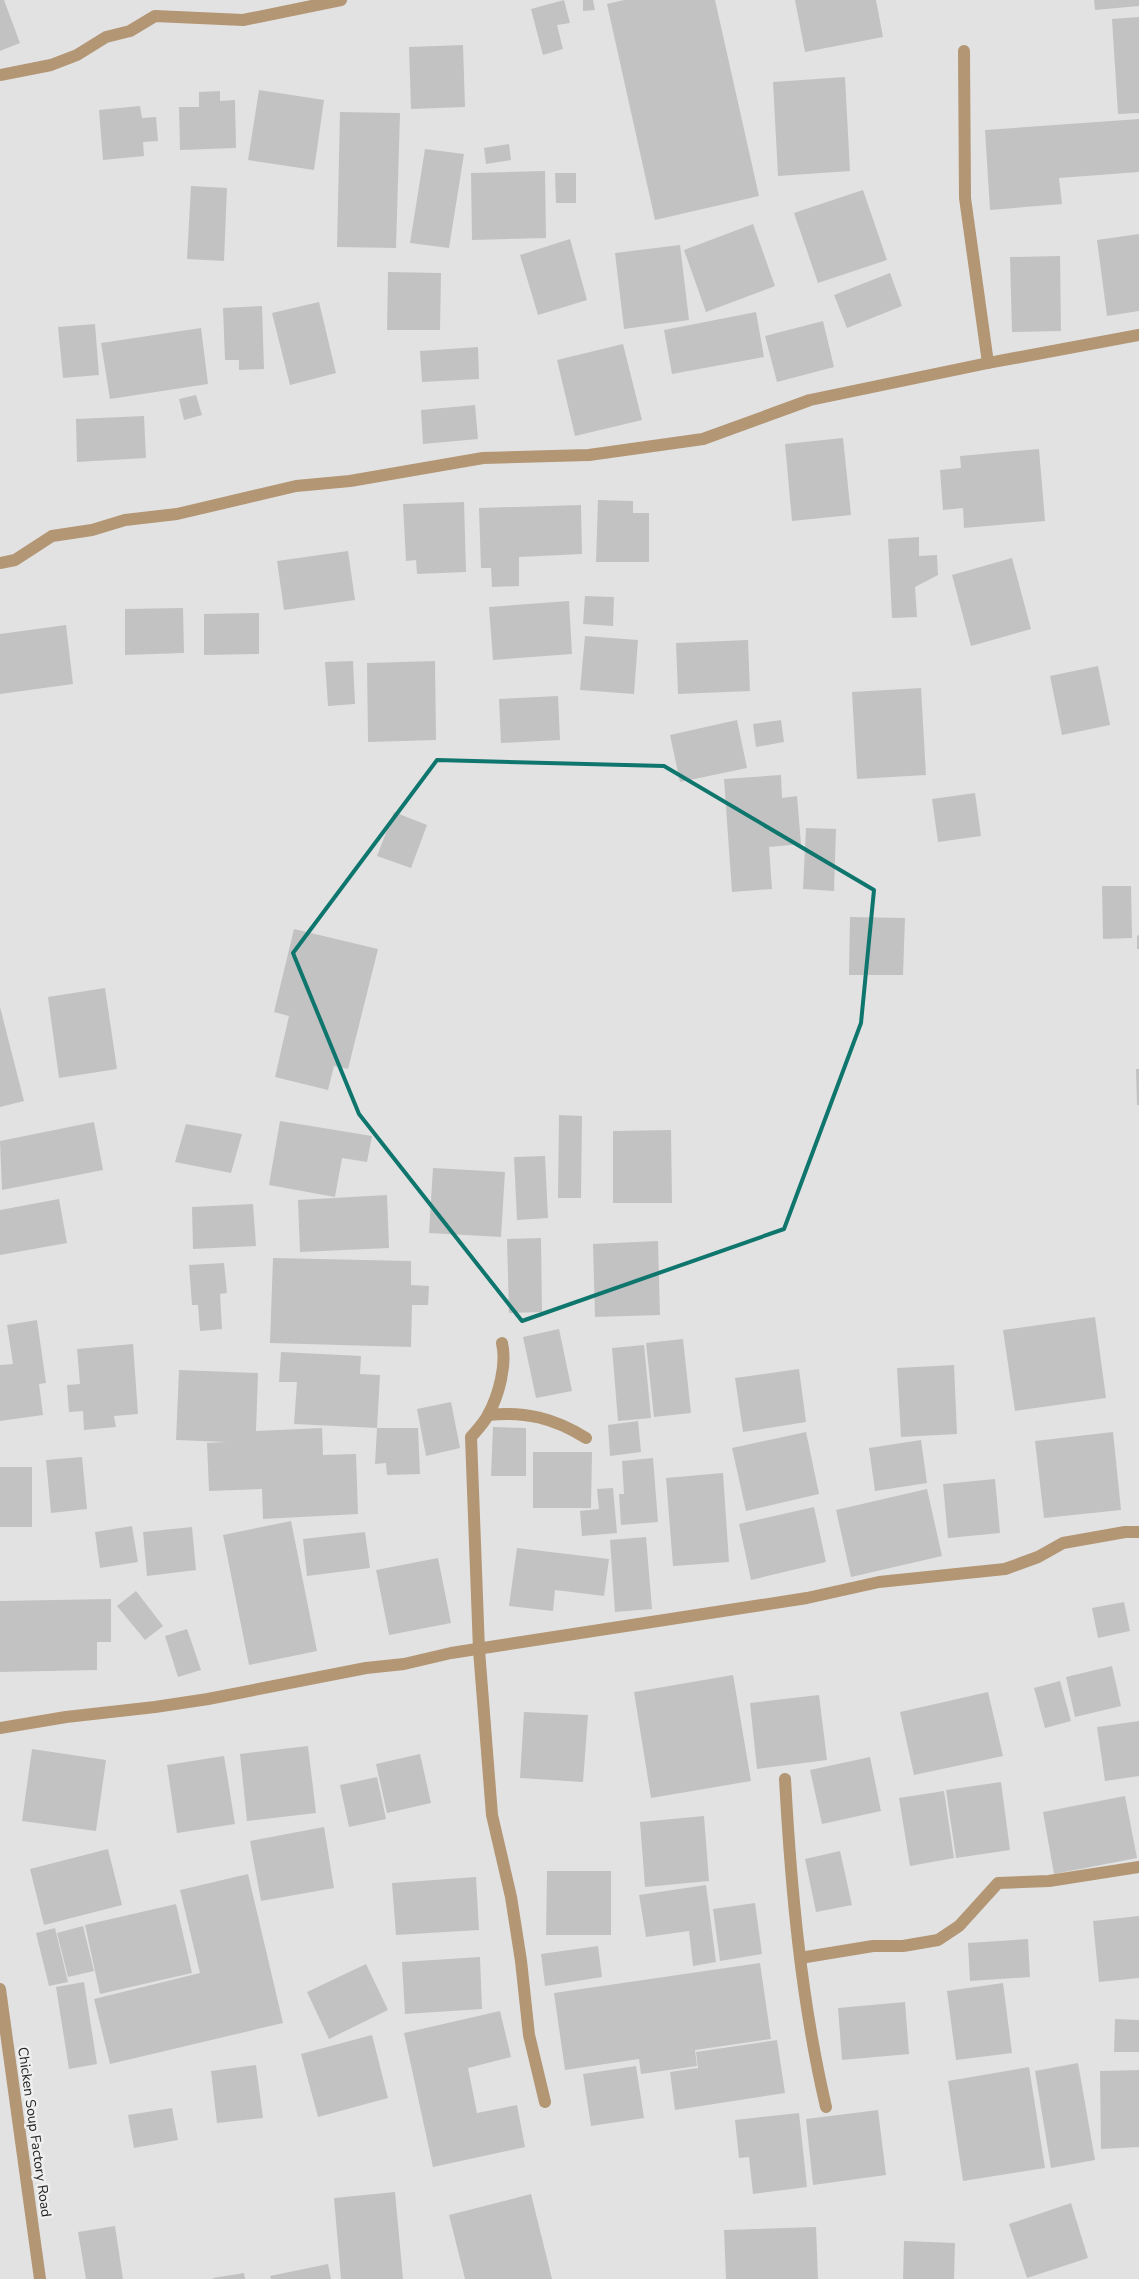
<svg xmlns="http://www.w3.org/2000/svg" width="1139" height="2279" viewBox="0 0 1139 2279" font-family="'Nunito Sans',sans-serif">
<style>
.building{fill:#c3c2c3}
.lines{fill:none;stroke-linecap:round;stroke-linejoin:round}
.minor{stroke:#b39674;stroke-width:12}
.marked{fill:none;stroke:#0f766e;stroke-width:4;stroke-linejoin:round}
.labels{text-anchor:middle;stroke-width:5;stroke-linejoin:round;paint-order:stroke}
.street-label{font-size:14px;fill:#232324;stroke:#efeff0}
</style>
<rect width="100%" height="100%" fill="#e2e2e3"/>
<g class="building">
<polygon points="0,0 4,0 20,43 0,51"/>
<polygon points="564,0 570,23 557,25 563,49 543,55 531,9"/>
<polygon points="583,0 593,0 595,10 583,11"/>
<polygon points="624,0 715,0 759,196 655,220 607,4"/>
<polygon points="795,0 876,0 883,37 805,52"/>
<polygon points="1094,0 1139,0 1139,6 1095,10"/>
<polygon points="1139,17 1139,113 1118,114 1112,19"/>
<polygon points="463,45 465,107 411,109 409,47"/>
<polygon points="845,77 850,171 778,176 773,82"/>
<polygon points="259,90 324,100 314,170 248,160"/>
<polygon points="220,91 220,101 235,100 236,148 180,150 179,107 199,107 199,92"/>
<polygon points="140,106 142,118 156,117 158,141 143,142 144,156 103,160 99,110"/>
<polygon points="340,112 400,113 396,248 337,247"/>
<polygon points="1139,119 1139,172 1059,178 1062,204 990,210 985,130"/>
<polygon points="509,144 511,160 486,164 484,148"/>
<polygon points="425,149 464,154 449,248 410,243"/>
<polygon points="545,171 546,238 472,240 471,173"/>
<polygon points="555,173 576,173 576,203 556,203"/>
<polygon points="191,186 227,188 224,261 187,259"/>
<polygon points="863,190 887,260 818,283 794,213"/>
<polygon points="753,224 775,286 706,312 684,250"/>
<polygon points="1139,234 1139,311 1107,316 1097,240"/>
<polygon points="570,239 587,300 538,315 520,255"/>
<polygon points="680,245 689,320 624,329 615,253"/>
<polygon points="1060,256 1061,331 1012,332 1010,257"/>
<polygon points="388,272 441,273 440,330 387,330"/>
<polygon points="890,273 902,306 847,328 834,295"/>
<polygon points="319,302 336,373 290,385 272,313"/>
<polygon points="262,306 264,369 239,370 239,360 225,360 223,308"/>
<polygon points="756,312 764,357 672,374 664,330"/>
<polygon points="823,321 834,367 777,382 765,336"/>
<polygon points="95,324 99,375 63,378 58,327"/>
<polygon points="201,328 208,384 110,399 101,343"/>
<polygon points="623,344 642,420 575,436 557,360"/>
<polygon points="478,347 479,379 422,382 420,351"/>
<polygon points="196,395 202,415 184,420 179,399"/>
<polygon points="475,405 478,439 423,444 421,410"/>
<polygon points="144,416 146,458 77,462 76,419"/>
<polygon points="843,438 851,515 792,521 785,444"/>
<polygon points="1039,449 1045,521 964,528 963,508 943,510 940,470 961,468 960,456"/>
<polygon points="598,500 633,501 633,513 649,513 649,562 596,562"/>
<polygon points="464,502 466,572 417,574 416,560 406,561 403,504"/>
<polygon points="581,505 582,554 519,557 519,586 492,587 491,568 481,568 479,508"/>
<polygon points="919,537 919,556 937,555 938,575 915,587 917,617 892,618 888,539"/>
<polygon points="348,551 355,600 284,610 277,561"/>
<polygon points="1012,558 1031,629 971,646 952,575"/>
<polygon points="585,596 614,597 613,626 583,624"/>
<polygon points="569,601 572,654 493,660 489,607"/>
<polygon points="183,608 184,653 125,655 125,609"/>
<polygon points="259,613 259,654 204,655 204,614"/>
<polygon points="66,625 73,684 0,694 0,634"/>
<polygon points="585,636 638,640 634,694 580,690"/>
<polygon points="748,640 750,691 678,694 676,643"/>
<polygon points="353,661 355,704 328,706 325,662"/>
<polygon points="435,661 436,740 368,742 367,663"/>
<polygon points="1098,666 1110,725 1062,735 1050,676"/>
<polygon points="921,688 926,775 857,779 852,692"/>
<polygon points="558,696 560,740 501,743 499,699"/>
<polygon points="737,720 747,768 680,782 670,735"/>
<polygon points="781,720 784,742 756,747 753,724"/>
<polygon points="781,775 782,798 797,796 801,844 769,847 772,889 732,892 724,779"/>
<polygon points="975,793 981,836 938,842 932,799"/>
<polygon points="394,812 427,825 411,868 377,856"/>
<polygon points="806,828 836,829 834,891 803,889"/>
<polygon points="1102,886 1131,886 1132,938 1103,939"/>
<polygon points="850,917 905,918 903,975 849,975"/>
<polygon points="294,929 378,949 348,1069 334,1066 328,1090 275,1077 289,1016 274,1012"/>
<polygon points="1139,935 1139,949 1137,949 1137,936"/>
<polygon points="105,988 117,1069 59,1078 48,997"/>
<polygon points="0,1007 24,1101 0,1107"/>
<polygon points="1136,1069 1139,1069 1139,1105 1137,1105"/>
<polygon points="559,1115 582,1116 581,1198 558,1198"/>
<polygon points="280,1121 372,1136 367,1162 342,1158 335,1197 269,1185"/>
<polygon points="94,1122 103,1170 2,1190 0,1141"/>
<polygon points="186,1124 242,1134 231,1173 175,1162"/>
<polygon points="671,1130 672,1203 613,1203 613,1131"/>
<polygon points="545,1156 548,1218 517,1220 514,1157"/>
<polygon points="433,1168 505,1172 501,1237 429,1233"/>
<polygon points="387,1195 389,1248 300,1252 298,1200"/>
<polygon points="59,1199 67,1243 0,1255 0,1210"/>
<polygon points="253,1204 256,1246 193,1249 192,1207"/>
<polygon points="541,1238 542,1312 509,1313 507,1239"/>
<polygon points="658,1241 660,1315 595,1317 593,1244"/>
<polygon points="273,1258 411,1261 411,1285 429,1286 428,1305 412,1305 411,1347 270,1343"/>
<polygon points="224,1263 227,1293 220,1294 222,1329 200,1331 198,1305 192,1305 189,1265"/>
<polygon points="1095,1317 1106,1398 1015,1411 1003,1330"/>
<polygon points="37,1320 46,1383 39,1384 43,1415 0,1421 0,1365 13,1364 7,1325"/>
<polygon points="559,1329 572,1391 536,1398 523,1337"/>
<polygon points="683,1339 691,1413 654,1417 646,1343"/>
<polygon points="133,1344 138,1414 114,1416 116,1427 84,1430 83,1411 69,1412 67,1385 80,1384 77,1349"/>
<polygon points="644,1345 651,1418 618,1421 612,1348"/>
<polygon points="281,1352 361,1356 360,1374 380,1375 377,1428 294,1424 297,1382 279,1382"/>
<polygon points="954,1365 957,1434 901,1437 897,1368"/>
<polygon points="799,1369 806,1422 743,1432 735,1378"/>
<polygon points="179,1370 258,1373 256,1431 322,1428 323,1455 356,1454 358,1514 263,1519 262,1489 209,1491 207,1443 226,1442 176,1440"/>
<polygon points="451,1402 460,1448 426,1456 417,1409"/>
<polygon points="638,1421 641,1452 610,1456 608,1425"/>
<polygon points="493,1427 526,1428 526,1476 491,1476"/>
<polygon points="377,1428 418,1428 420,1474 387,1475 386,1463 375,1464"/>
<polygon points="806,1432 819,1494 746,1511 732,1448"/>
<polygon points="1113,1432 1121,1510 1044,1518 1035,1441"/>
<polygon points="921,1440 927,1483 875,1491 869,1448"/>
<polygon points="533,1452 592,1452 591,1508 533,1508"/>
<polygon points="82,1457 87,1509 51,1513 46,1460"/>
<polygon points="653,1458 658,1522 621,1525 619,1494 624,1494 622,1461"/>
<rect x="0" y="1467" width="32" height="60"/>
<polygon points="723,1473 729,1562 673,1566 666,1478"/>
<polygon points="995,1479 1000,1533 948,1538 943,1484"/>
<polygon points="613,1488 617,1533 582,1536 580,1511 599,1509 597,1489"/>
<polygon points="927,1489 942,1556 851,1577 836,1510"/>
<polygon points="814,1507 826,1562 751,1580 739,1524"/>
<polygon points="291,1521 317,1651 249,1665 223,1535"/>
<polygon points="132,1526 138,1562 100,1568 95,1532"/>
<polygon points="192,1527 196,1570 147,1576 143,1532"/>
<polygon points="365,1532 370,1568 307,1576 303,1539"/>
<polygon points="646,1537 652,1609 615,1612 610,1540"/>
<polygon points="517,1548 609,1559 604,1596 555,1590 553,1611 509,1606"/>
<polygon points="438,1558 451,1623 389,1635 376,1570"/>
<polygon points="136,1591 163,1626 145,1640 117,1606"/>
<polygon points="111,1599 111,1642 97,1642 97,1670 0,1672 0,1601"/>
<polygon points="1124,1602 1130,1631 1098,1638 1092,1608"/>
<polygon points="187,1629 201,1670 178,1677 165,1636"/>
<polygon points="1112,1666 1121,1706 1075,1717 1066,1677"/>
<polygon points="733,1675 751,1781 651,1798 634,1692"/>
<polygon points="1060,1681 1071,1721 1045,1728 1034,1688"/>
<polygon points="988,1692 1003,1756 914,1775 900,1712"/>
<polygon points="819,1695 827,1760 757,1769 750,1703"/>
<polygon points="524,1712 588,1715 583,1782 520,1778"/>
<polygon points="1139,1721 1139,1776 1105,1781 1097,1727"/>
<polygon points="308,1746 316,1813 247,1821 240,1754"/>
<polygon points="32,1749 106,1760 96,1831 22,1821"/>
<polygon points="420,1754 431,1803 387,1813 376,1764"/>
<polygon points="224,1756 235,1824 177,1833 167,1765"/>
<polygon points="870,1757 881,1811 822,1824 810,1770"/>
<polygon points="377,1777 386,1819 349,1827 340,1785"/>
<polygon points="1001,1782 1010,1850 956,1858 946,1790"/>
<polygon points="944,1791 954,1858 910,1866 899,1798"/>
<polygon points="1125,1796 1137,1858 1054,1874 1043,1812"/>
<polygon points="704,1816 709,1881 645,1887 640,1822"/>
<polygon points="324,1827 334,1888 261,1901 250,1841"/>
<polygon points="108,1849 122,1905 44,1925 30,1869"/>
<polygon points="840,1851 852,1905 816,1912 805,1859"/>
<polygon points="547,1871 611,1871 611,1935 546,1935"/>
<polygon points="248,1874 283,2023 110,2064 94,1999 200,1973 180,1890"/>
<polygon points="476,1877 479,1930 396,1935 392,1883"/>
<polygon points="706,1885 716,1962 693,1966 689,1931 646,1937 639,1895"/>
<polygon points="755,1903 762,1954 720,1961 713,1909"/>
<polygon points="176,1904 192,1973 100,1994 85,1925"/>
<polygon points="1139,1916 1139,1978 1099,1982 1093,1921"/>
<polygon points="83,1926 94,1971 68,1977 57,1933"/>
<polygon points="55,1928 68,1982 49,1986 36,1933"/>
<polygon points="1028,1939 1030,1977 970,1981 968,1943"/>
<polygon points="598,1946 602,1977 545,1986 541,1954"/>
<polygon points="480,1957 482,2009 405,2014 402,1962"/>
<polygon points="760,1963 771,2039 695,2050 697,2066 641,2074 639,2059 565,2070 554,1993"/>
<polygon points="366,1964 388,2010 329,2039 307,1992"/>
<polygon points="84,1982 97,2064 69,2069 56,1987"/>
<polygon points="1003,1983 1012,2053 956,2060 947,1991"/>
<polygon points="905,2002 909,2054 842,2060 838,2008"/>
<polygon points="500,2011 511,2057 468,2068 477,2113 517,2105 525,2147 433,2167 404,2033"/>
<polygon points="1115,2019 1139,2020 1139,2052 1114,2052"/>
<polygon points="372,2035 388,2098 318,2117 301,2054"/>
<polygon points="777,2040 785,2093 675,2110 670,2072 698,2068 696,2052"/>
<polygon points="1078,2063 1095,2160 1051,2168 1035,2071"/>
<polygon points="256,2065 263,2118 217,2123 211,2071"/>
<polygon points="636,2066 644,2118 591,2126 583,2074"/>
<polygon points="1029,2067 1045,2168 963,2181 948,2081"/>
<polygon points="1139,2070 1139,2147 1101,2149 1100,2071"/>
<polygon points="172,2108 178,2140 134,2148 128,2115"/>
<polygon points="878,2110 886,2175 813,2185 806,2119"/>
<polygon points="799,2113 807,2187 753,2194 749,2157 739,2158 735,2120"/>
<polygon points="395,2192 403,2279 341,2279 334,2198"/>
<polygon points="531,2194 552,2279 465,2279 449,2215"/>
<polygon points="1071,2203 1088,2258 1027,2278 1009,2224"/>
<polygon points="115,2226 123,2279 86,2279 78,2232"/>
<polygon points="816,2227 818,2279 726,2279 724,2230"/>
<polygon points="904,2241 955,2243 954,2279 903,2279"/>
<polygon points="328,2264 331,2279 271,2279 270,2276"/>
<polygon points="244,2273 245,2279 213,2279 213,2278"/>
</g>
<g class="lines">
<g class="minor">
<polyline points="964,51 965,198 988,363"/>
<polyline points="0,75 51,65 77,55 106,37 130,31 155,16 243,20 341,0"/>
<polyline points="0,563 15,560 52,536 92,530 125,520 177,514 296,486 350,481 483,458 589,455 703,439 810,400 988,363 1139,335"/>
<path d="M502,1343C507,1364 499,1395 488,1415C484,1423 477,1430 471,1437L479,1650L492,1815L511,1897L521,1961L529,2035L545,2102"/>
<path d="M488,1415C525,1411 554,1418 586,1438"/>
<polyline points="0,1728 66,1717 155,1707 208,1699 366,1668 404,1664 451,1653 807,1598 879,1582 1005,1569 1038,1557 1063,1543 1125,1532 1139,1532"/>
<path d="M785,1779C791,1889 801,2000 826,2107"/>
<polyline points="800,1958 873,1946 903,1946 938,1940 959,1926 998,1883 1049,1881 1139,1867"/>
<polyline points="0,1989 40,2279"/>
</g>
</g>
<path class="marked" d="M437,760L664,766L874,890L861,1023L784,1229L522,1321L359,1114L293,953Z"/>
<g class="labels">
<g class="street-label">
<text transform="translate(35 2132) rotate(82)" y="5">Chicken Soup Factory Road</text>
</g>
</g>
</svg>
